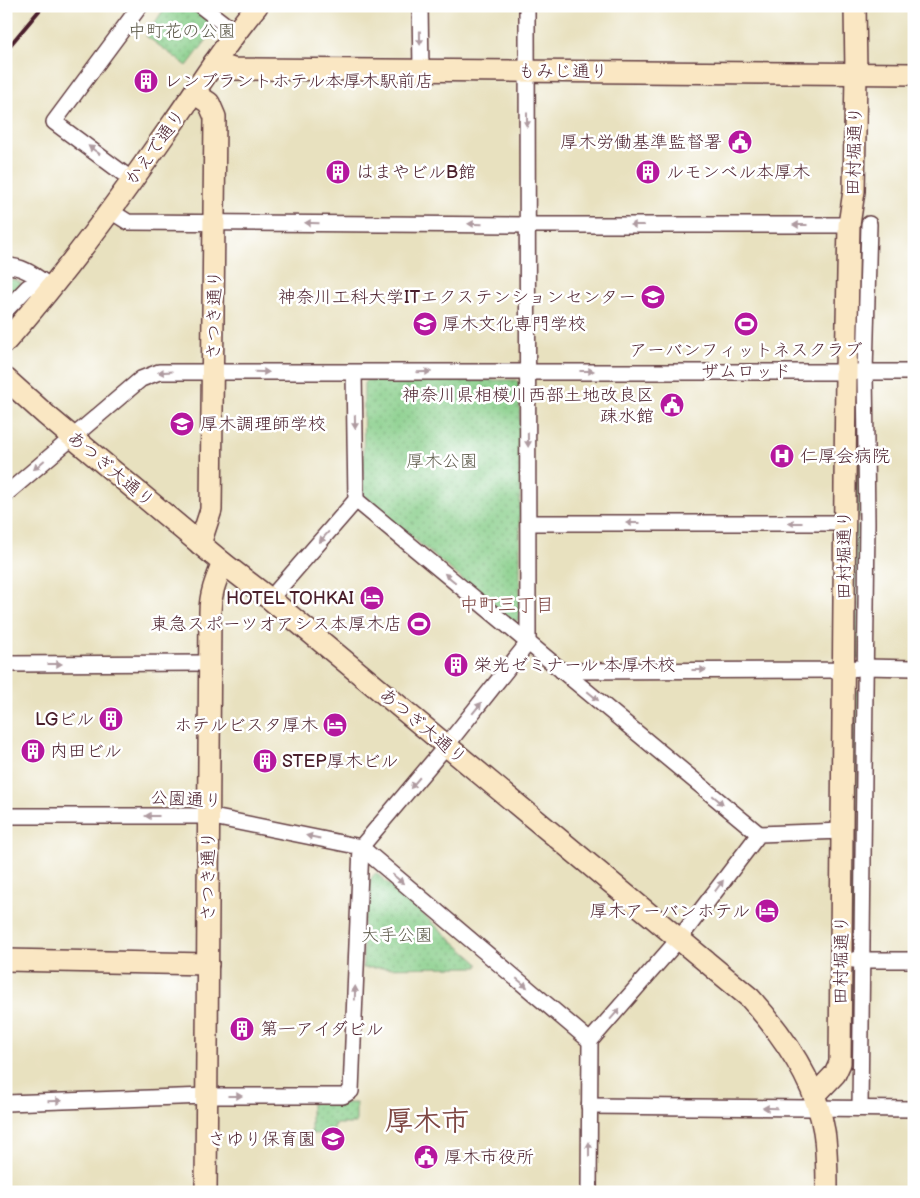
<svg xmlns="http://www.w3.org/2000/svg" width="920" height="1198" viewBox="0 0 920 1198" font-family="'Balsamiq Sans','Klee One',sans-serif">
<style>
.grass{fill:#86cd88;stroke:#68765a}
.park{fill:url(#park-dots);stroke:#68765a}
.garden{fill:url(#garden-furrows);stroke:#68765a}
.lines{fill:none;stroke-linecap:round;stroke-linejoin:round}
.street-casing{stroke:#623c41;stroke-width:18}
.secondary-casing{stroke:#623c41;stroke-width:24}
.street{stroke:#fff;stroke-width:15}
.secondary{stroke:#fae7c3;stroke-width:21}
.rail{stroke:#4a1f2b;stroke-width:4}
.oneway{fill:#ae9aa0}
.labels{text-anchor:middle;stroke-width:5;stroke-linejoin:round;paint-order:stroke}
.park-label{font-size:18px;fill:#5f5c4c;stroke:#fff}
.street-label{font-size:18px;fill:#4a1f2b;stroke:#fff}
.poi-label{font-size:18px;fill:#4a1f2b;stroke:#fff;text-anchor:start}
.neighbourhood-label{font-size:19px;fill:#7e4743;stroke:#fff}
.town-label{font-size:28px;font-weight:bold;fill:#7e4743;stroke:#fff}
</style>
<defs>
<pattern id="park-dots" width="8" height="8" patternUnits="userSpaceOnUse" patternTransform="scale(1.25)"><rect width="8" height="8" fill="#86cd88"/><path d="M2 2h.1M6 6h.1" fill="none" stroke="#70a66f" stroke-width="1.8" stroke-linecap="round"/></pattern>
<pattern id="garden-furrows" width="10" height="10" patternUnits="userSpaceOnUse" patternTransform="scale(1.25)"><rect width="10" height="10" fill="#86cd88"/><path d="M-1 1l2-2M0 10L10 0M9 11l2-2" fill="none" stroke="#70a66f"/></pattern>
</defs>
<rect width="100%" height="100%" fill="#fff"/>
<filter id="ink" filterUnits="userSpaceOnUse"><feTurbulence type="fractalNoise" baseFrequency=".02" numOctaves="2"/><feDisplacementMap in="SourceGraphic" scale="10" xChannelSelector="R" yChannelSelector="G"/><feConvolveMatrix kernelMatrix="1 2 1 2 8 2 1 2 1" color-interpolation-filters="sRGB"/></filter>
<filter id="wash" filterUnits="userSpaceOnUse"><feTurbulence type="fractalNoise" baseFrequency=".0096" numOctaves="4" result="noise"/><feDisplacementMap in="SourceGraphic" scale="20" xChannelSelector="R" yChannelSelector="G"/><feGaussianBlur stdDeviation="1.12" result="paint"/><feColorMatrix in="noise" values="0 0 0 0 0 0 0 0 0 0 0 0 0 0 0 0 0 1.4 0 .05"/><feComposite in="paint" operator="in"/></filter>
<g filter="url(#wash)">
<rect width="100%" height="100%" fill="#e8e1bf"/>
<polygon class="grass" points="6,279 16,280 22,284 6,303"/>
<g class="park">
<polygon points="166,6 192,6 213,21 212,33 187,66 146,36"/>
<polygon points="367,380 516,380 520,384 520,619 514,622 368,501 363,495 364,383"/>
<path d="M376,873L478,963V967L363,968C363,950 361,881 376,873Z"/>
<polygon points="311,1103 356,1103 356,1124 335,1124 333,1132 331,1133 311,1134"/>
</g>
<g class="garden">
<polygon points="856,228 864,228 861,368 853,368"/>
<polygon points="854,382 861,382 860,518 853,518"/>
<polygon points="853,526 860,527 859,659 851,659"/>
<polygon points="851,691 860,691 859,949 850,949"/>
<polygon points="849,970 856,970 855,1055 849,1055"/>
</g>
</g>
<g filter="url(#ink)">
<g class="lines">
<defs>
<g id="street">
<polyline points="201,6 236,33"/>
<polyline points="420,6 421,70"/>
<polyline points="132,180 54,122 140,6"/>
<polyline points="109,210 128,222 527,225 849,225"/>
<path d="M6,266C25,266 36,277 51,287"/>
<polyline points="6,310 28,287 34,287 45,295"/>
<polyline points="6,494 141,379 159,372 914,372"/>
<polyline points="356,500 759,834"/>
<polyline points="529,523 844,523"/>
<polyline points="270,599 356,500 354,373"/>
<polyline points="6,664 209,663"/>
<polyline points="562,671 844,670 864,667 914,668"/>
<polyline points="6,816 208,816 361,847 590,1041"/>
<polyline points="853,960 914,960"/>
<polyline points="6,1103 207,1096 343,1096 351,1091 361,847 446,746 528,643 527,6"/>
<polyline points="589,1106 914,1109"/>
<polyline points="860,1108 867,523 865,372 869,224"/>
<polyline points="589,1192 590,1041 679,939 759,834 843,831"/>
</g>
<g id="secondary">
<polyline points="214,63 233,69 914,74"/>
<polyline points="194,93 209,103 215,117 211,510 200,544"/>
<path d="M6,341C67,272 122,196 175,120C202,82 226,42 257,6"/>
<path d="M6,379L46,415L223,563L270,599L750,998C783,1035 816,1082 824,1131C827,1150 827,1172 827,1192"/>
<polyline points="6,960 208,964"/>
<polyline points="815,1095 835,1074 840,1063 846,371 849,225 854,191 856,73 855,6"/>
<path d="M206,1192L210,612C210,594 216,580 223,563"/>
</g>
</defs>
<use href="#street" class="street-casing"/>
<use href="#secondary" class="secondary-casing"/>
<use href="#street" class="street"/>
<use href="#secondary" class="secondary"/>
<polyline class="rail" points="6,50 43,6"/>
</g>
<defs><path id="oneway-solid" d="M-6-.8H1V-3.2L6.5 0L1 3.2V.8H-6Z" transform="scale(1.25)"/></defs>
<g class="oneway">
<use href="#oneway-solid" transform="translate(420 38) rotate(89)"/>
<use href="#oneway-solid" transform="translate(527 120) rotate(90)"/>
<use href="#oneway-solid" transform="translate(94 150) rotate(-144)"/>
<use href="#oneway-solid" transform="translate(312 223) rotate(-179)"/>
<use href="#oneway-solid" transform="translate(475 224) rotate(-179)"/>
<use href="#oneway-solid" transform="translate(637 225) rotate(180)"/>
<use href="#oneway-solid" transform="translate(800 225) rotate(180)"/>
<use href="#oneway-solid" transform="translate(587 371)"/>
<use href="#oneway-solid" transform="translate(165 372) rotate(176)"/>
<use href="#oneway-solid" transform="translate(262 372) rotate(1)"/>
<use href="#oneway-solid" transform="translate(424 372) rotate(-1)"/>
<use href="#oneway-solid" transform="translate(355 422) rotate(89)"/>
<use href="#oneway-solid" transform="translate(528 440) rotate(89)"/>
<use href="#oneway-solid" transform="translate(39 465) rotate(139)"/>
<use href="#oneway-solid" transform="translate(633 523) rotate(-180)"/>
<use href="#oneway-solid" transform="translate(795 523) rotate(-180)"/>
<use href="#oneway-solid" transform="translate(324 537) rotate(131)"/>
<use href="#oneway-solid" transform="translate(450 578) rotate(-140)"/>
<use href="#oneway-solid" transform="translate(55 664)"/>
<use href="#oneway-solid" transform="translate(699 670)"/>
<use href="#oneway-solid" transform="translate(593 696) rotate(40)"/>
<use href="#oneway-solid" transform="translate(477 708) rotate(-51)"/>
<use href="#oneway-solid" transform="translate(415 783) rotate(130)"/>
<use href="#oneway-solid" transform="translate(718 800) rotate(40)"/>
<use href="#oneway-solid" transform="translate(152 816) rotate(-180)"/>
<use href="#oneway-solid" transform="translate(313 837) rotate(-168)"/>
<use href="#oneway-solid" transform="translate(398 879) rotate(40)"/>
<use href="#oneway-solid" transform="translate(719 886) rotate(-53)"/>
<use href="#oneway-solid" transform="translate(522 983) rotate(40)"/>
<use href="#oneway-solid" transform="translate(355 993) rotate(-88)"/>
<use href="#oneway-solid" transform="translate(615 1014) rotate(-49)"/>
<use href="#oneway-solid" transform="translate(235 1096)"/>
<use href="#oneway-solid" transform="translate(55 1101) rotate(-2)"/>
<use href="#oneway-solid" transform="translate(770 1108) rotate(-179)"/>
<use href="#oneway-solid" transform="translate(589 1149) rotate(-90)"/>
</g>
</g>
<defs>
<symbol id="building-disc" viewBox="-11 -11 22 22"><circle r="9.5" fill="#b5179e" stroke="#fff"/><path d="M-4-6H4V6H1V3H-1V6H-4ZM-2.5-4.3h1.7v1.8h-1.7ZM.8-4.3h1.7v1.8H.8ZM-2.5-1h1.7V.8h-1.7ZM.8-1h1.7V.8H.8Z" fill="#fff"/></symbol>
<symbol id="civic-disc" viewBox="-11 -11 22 22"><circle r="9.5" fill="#b5179e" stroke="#fff"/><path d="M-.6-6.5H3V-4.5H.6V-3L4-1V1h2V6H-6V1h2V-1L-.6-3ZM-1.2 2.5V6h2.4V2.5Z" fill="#fff"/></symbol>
<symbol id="university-disc" viewBox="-11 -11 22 22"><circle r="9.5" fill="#b5179e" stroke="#fff"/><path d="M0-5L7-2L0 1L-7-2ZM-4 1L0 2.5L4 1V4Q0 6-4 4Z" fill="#fff"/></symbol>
<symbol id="stadium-disc" viewBox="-11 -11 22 22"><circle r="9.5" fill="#b5179e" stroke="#fff"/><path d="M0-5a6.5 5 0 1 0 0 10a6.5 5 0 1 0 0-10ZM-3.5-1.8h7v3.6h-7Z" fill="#fff"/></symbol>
<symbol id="hospital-disc" viewBox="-11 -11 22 22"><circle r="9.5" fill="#b5179e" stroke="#fff"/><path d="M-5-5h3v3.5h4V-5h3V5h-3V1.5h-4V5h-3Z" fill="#fff"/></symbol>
<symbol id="hotel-disc" viewBox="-11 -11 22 22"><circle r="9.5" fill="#b5179e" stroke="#fff"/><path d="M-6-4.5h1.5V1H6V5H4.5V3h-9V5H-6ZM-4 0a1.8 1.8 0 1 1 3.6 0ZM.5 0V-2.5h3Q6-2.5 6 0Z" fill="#fff"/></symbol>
<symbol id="school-disc" viewBox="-11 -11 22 22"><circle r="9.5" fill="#b5179e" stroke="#fff"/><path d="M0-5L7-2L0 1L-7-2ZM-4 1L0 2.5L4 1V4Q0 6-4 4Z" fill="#fff"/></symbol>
</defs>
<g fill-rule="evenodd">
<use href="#building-disc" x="132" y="67" width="28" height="28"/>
<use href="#civic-disc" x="726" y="128" width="28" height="28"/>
<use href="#building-disc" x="324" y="158" width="28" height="28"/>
<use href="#building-disc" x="634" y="158" width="28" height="28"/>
<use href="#university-disc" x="639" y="283" width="28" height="28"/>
<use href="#university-disc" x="411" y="310" width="28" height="28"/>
<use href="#stadium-disc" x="732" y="310" width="28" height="28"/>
<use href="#civic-disc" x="658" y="391" width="28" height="28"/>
<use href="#university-disc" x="168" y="410" width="28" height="28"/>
<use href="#hospital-disc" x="768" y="442" width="28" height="28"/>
<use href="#hotel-disc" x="358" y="584" width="28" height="28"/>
<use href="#stadium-disc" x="405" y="610" width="28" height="28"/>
<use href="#building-disc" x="442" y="651" width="28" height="28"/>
<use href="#building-disc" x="97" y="705" width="28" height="28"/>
<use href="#hotel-disc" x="321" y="711" width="28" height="28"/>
<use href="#building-disc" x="19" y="737" width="28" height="28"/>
<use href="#building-disc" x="251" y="747" width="28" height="28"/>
<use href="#hotel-disc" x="753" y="897" width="28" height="28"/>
<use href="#building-disc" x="228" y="1015" width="28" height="28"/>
<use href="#school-disc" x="319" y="1125" width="28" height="28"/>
<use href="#civic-disc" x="412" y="1143" width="28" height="28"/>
</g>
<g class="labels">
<g class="park-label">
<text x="182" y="37">中町花の公園</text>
<text x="442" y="467">厚木公園</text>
<text x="397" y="941">大手公園</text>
</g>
<g class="street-label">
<text x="563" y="77">もみじ通り</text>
<text transform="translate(155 147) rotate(-54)" y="6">かえで通り</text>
<text transform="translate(854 151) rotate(-88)" y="6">田村堀通り</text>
<text transform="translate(214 315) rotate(-89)" y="6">さつき通り</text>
<text transform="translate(111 469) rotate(40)" y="6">あつぎ大通り</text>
<text transform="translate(844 555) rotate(-90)" y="6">田村堀通り</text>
<text transform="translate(423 726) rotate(40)" y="6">あつぎ大通り</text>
<text transform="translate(186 799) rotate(3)" y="6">公園通り</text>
<text transform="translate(208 876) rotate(-90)" y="6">さつき通り</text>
<text transform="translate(841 960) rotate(-89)" y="6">田村堀通り</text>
</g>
<g class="poi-label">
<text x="164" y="87">レンブラントホテル本厚木駅前店</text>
<text x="722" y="148" text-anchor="end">厚木労働基準監督署</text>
<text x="356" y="178">はまやビルB館</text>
<text x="666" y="178">ルモンベル本厚木</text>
<text x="636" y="303" text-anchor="end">神奈川工科大学ITエクステンションセンター</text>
<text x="442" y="330">厚木文化専門学校</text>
<text x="746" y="356" text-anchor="middle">アーバンフィットネスクラブ<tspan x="746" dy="21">ザムロッド</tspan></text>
<text x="654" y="401" text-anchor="end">神奈川県相模川西部土地改良区<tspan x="654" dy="21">疎水館</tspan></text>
<text x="200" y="430">厚木調理師学校</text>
<text x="800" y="462">仁厚会病院</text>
<text x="354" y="604" text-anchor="end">HOTEL TOHKAI</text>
<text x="402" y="630" text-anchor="end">東急スポーツオアシス本厚木店</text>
<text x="474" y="671">栄光ゼミナール 本厚木校</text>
<text x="94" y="725" text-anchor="end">LGビル</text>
<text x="318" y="731" text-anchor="end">ホテルビスタ厚木</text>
<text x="50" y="757">内田ビル</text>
<text x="282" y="767">STEP厚木ビル</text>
<text x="750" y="917" text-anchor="end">厚木アーバンホテル</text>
<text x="260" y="1035">第一アイダビル</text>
<text x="316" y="1145" text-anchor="end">さゆり保育園</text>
<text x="444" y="1163">厚木市役所</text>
</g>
<g class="neighbourhood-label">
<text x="507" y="611">中町三丁目</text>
</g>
<g class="town-label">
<text x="427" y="1130">厚木市</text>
</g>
</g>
<rect width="920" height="1198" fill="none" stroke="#fff" stroke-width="25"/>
</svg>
